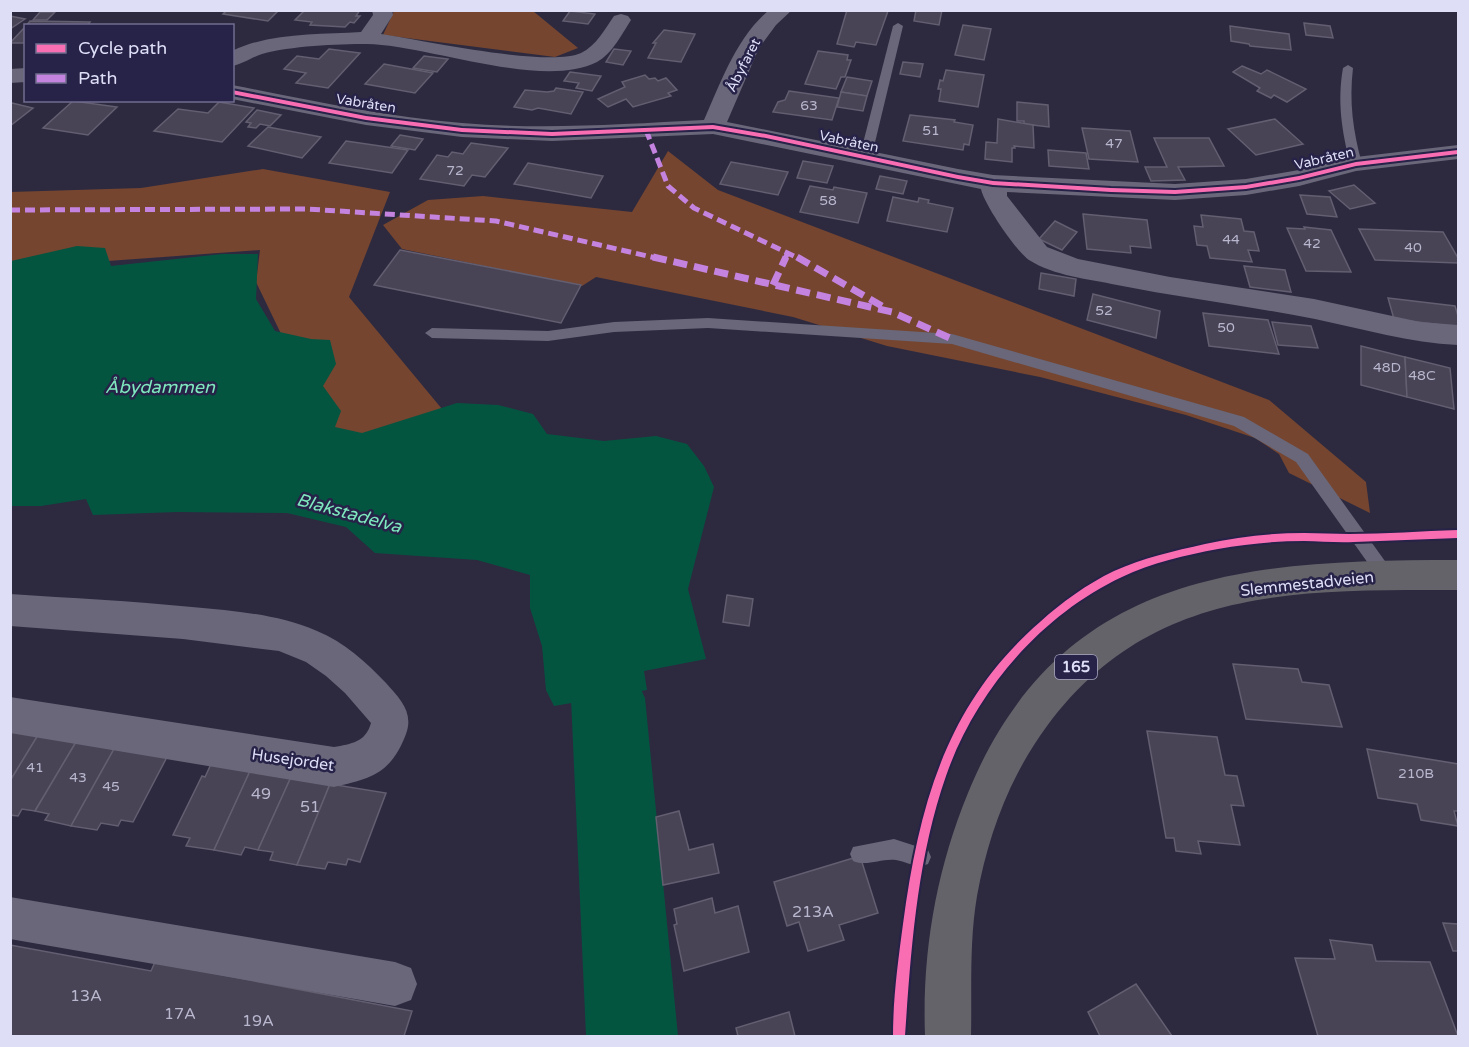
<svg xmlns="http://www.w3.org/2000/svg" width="1469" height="1047" viewBox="0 0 1469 1047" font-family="'Varela Round',sans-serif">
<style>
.forest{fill:#754530}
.water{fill:#045540}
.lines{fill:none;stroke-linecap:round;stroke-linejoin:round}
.river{fill:#045540;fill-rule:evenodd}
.building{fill:#484355;stroke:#635e70;stroke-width:1.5}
.lane{fill:#696779;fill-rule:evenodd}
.street{fill:#696779;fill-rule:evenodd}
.primary{fill:#64636a;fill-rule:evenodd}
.quiet-far1{stroke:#c483df;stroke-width:5;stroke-dasharray:10 5;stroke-linecap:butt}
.quiet{stroke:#c483df;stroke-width:7;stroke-dasharray:14 7;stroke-linecap:butt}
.cycleway-casing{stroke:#262248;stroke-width:4}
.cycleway{fill:#f96db3;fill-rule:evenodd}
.labels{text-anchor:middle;stroke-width:5;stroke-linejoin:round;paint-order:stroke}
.far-street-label{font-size:14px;fill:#dedef7;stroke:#262248}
.number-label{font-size:14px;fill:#b8b7ce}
.shield{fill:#262248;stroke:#a7a6c2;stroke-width:1.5}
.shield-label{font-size:15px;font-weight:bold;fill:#dedef7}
.street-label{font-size:16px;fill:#dedef7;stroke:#262248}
.near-number-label{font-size:16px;fill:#b8b7ce}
.water-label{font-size:18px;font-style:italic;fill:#7ee8be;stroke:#262248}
</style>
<rect width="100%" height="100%" fill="#2d2a40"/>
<g class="forest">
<polygon points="394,11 533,11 578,48 555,57 383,35"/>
<polygon points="668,151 718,190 1269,400 1366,482 1370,513 1289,473 1279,454 1255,438 1186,415 1040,377 887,346 793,317 596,277 582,286 402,249 383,225 428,200 483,196 632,212"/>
<polygon points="263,169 390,192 349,297 442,409 342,460 256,282 260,250 11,268 10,192 141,188"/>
</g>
<polygon class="water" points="77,246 105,248 111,266 222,254 258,254 256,299 275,331 311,339 330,340 336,364 323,386 341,411 335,427 362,433 457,403 498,405 533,414 547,434 604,441 656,436 687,444 704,466 714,487 688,589 706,659 644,671 647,690 554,706 546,690 542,646 530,608 530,575 477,560 375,553 346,527 287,513 177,512 93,515 86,499 41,506 11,506 11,261"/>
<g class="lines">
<polygon class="river" points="570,582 595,591 645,698 678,1036 586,1036 571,698 535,614 545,591"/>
</g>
<g class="building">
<polygon points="227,10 279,10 268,21 223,14"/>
<polygon points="305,10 360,10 356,16 360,16 354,23 350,22 345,27 310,25 312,22 295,20"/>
<polygon points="847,10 888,11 876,45 856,42 854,47 837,44"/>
<polygon points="916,10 942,10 939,25 914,21"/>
<polygon points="570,11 595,14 588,24 563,21"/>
<polygon points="40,12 55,12 47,20 33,20"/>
<polygon points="10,16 25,19 10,29"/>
<polygon points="30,21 90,22 87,26 26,26"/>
<polygon points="1304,23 1330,26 1333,38 1306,35"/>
<polygon points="963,25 991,29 984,60 955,55"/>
<polygon points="26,26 26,43 10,43"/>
<polygon points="1230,26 1289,34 1291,50 1250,46 1249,44 1231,41"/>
<polygon points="664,30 695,34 681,62 648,58 656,43 653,43"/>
<polygon points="329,49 360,53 328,88 296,83 306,73 284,69 297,56 319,59"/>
<polygon points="614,49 631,51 623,65 606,62"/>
<polygon points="818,51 848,55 847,60 851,60 845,77 841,77 836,89 805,84"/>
<polygon points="424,56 448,59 437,72 413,68"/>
<polygon points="903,62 923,64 920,77 900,74"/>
<polygon points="384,64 433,73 415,93 365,84"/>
<polygon points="1242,66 1261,74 1267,70 1306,89 1287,102 1274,95 1271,98 1257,91 1260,88 1233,72"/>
<polygon points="946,70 984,75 978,107 939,101 941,89 938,89 940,80 943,81"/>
<polygon points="570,72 601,76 592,91 576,88 579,83 564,81"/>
<polygon points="645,75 649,79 655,78 658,81 666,78 677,90 668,93 671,96 633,107 626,99 608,107 598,99 625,87 622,82"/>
<polygon points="847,77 872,81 867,96 841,92"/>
<polygon points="556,88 583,92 571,114 538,108 532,110 514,107 525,90 547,92 554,91"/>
<polygon points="789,91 839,98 832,120 773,112 778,102 785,100"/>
<polygon points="841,92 867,96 863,111 837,107"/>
<polygon points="73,101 117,107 88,135 43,128"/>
<polygon points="219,102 254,108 222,142 154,131 178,109 208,113"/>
<polygon points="1017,102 1048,105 1049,127 1024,124 1024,121 1017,121"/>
<polygon points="12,103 33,108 10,126 10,104"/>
<polygon points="257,110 281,115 270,126 260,124 256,128 248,127 251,123 246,122"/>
<polygon points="910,115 955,120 954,122 973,125 969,145 964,144 963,150 903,141"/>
<polygon points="998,119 1033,125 1034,148 1014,146 1015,148 1012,148 1012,162 985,159 986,142 997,143"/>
<polygon points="1275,119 1303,144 1256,155 1228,129"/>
<polygon points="268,127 321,137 302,158 248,146"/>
<polygon points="1082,128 1130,131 1138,162 1089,159"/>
<polygon points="400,135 423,139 415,150 391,146"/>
<polygon points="1154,138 1209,138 1224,166 1178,167 1185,180 1151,181 1145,167 1167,167"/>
<polygon points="346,141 408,150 392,173 329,163"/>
<polygon points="471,143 508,148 485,177 472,175 464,186 420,179 437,155 448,157 452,152 463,154"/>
<polygon points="1048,150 1086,153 1089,169 1049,166"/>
<polygon points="803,161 833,166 827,183 797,178"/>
<polygon points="731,162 788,172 778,195 720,184"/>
<polygon points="528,163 603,176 591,198 514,184"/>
<polygon points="880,176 907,181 903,194 876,189"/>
<polygon points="1354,185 1375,203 1350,209 1329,191"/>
<polygon points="810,186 833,190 834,187 867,193 858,223 800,212"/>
<polygon points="1300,195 1330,197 1337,217 1307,214"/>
<polygon points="893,197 918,202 919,198 929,200 928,203 953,208 947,232 887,221"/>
<polygon points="1083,214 1147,220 1151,248 1130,246 1131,253 1087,249"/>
<polygon points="1201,215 1241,219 1244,231 1254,232 1259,251 1248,250 1252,262 1210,258 1207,246 1197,245 1194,226 1203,227"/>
<polygon points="1055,221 1077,232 1062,250 1039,239"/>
<polygon points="1304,227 1331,230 1351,272 1306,271 1287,228 1305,229"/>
<polygon points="1359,229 1443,232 1458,258 1458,263 1375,260"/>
<polygon points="400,250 581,285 561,323 374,285"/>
<polygon points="1244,266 1285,270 1291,292 1250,287"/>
<polygon points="1041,273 1076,279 1074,296 1039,289"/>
<polygon points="1093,294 1160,311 1156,338 1087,320"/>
<polygon points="1388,298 1455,306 1458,316 1458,327 1394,319"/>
<polygon points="1203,313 1268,320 1279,354 1209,346"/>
<polygon points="1272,322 1311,326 1318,348 1278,345"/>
<polygon points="1361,346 1405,357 1407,397 1361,385"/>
<polygon points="1405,357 1450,368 1454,409 1407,397"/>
<polygon points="727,595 753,599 749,626 723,622"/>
<polygon points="1233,664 1298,669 1302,682 1329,685 1342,727 1246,719"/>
<polygon points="10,730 38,735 10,781"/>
<polygon points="1147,731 1217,737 1225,775 1237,776 1244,806 1231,805 1240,845 1198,841 1201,854 1176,851 1174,838 1166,838"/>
<polygon points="38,735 76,742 35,811 22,809 18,816 10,815 10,781"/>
<polygon points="76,742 114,749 71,826 45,820 49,814 35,811"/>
<polygon points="114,749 167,757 133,822 121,820 118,826 101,823 97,830 71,826"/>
<polygon points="1367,749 1458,764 1458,811 1454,811 1458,826 1421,820 1417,804 1378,798"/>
<polygon points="211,764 250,771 214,850 186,846 190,838 173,835 202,776 205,777"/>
<polygon points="250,771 291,777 258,850 245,847 241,855 214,850"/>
<polygon points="291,777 330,784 297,865 270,860 273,852 258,850"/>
<polygon points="330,784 386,793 360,862 348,859 346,865 328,862 325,869 297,865"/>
<polygon points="679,811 689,850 713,844 719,873 663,885 656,817"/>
<polygon points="860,856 878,913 839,925 844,940 808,951 799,922 787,926 774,882"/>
<polygon points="712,898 715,913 738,906 749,952 684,971 674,925 677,924 674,909"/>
<polygon points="1443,923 1458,924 1458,951 1453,951"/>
<polygon points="1330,940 1372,945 1376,961 1430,962 1458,1036 1318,1036 1295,958 1335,959"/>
<polygon points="10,945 151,971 155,962 412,1011 404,1036 10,1036"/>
<polygon points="1136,984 1172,1036 1100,1036 1088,1012"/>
<polygon points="789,1012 795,1036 738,1036 736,1028"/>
</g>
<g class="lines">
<g class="lane">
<polygon points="898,23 903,26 871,159 865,163 859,159 893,26"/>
<path d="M1348,65L1353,68C1349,102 1353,131 1362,164L1356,168L1350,164C1342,131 1337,102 1343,68Z"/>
<polygon points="708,318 952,334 1244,417 1308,454 1395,575 1392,580 1386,583 1380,580 1296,462 1234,426 952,344 708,328 614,332 548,341 432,338 425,333 432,328 548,331 614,322"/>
<path d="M894,839L928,850L931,857L928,864C916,869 908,862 896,860C881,858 867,867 853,861L850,854L853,847Z"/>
</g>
<g class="street">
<path d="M372,10H392L393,15L381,34C422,40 549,68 581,53C596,46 605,29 614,16L621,14L628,16L631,20C622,34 612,54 597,62C542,90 428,45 367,44C337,44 290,46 262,54C252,57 243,64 232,66V51C271,32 319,35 361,32L373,15Z"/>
<path d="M769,10H792L776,25L759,48L727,122L958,169L993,175L1175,184L1246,179L1299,170L1356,157L1458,145V159L1356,171L1299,186L1246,195L1175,200L1007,192V196L1047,247L1078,259L1170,277L1314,299L1420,322L1458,325V345C1410,343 1363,329 1315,319C1249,306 1183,298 1117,285C1089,279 1054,276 1029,260C1016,251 984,204 981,189L713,134L552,141L462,137L366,125L232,99V85C309,100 385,117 462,123C543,130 624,124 704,120C721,82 736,38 769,10Z"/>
<polygon points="26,68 26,82 10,83 10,69"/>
<path d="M10,594C71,598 132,601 192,607C235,611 277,614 317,631C344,642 366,662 386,683C400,699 414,712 406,734C391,773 373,778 334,787L10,733V697L334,747C351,744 366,742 371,723L345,693L326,676L306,662L279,651L183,639L10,626Z"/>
<polygon points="10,897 395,962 411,968 417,984 411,1000 395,1006 10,939"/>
</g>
<path class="primary" d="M1458,560V590C1299,590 1151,585 1047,726C1010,776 988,835 977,896C969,943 972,990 971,1036H925C922,952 936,871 968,793C1059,570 1248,560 1458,560Z"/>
<g class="quiet-far1">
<polyline points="646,130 668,186 694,208 800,259"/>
<polyline points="10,210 307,209 496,221 660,259"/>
<polyline points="785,259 788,252"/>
</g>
<g class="quiet">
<polyline points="653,257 892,312 952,339"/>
<polyline points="797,257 882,306"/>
<polyline points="773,285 786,257"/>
</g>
<defs>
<g id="cycleway">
<polygon points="232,90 366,116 462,128 552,132 713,125 766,134 958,175 993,181 1111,188 1175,190 1246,185 1299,176 1356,162 1458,150 1458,154 1356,166 1299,180 1246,189 1175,194 1111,192 993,185 958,179 766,138 713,129 552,136 462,132 366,120 232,94"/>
<path d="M1458,530V538C1423,539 1388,541 1354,542C1337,543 1320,541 1304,541C1275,541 1246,544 1218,549C1186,555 1151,563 1122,577C1041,615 975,692 946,776C917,859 911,949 905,1036H893C893,999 898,961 903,924C919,805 946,704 1040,622C1062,602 1087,584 1114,571C1143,558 1174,551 1205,544C1237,537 1271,533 1304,533C1319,533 1334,534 1349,534C1386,534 1422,531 1458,530Z"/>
</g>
</defs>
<use href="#cycleway" class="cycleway-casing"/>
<use href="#cycleway" class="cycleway"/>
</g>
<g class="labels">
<g class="far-street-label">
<text transform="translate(743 65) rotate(-63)" y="5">Åbyfaret</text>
<text transform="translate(366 103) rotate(9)" y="5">Vabråten</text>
<text transform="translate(849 141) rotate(12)" y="5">Vabråten</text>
<text transform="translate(1324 158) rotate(-13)" y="5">Vabråten</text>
</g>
<g class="number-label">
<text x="809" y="110">63</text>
<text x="931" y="135">51</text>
<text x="1114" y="148">47</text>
<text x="455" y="175">72</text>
<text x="828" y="205">58</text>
<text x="1231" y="244">44</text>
<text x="1312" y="248">42</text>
<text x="1413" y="252">40</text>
<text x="1104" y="315">52</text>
<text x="1226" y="332">50</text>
<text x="1387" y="372">48D</text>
<text x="1422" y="380">48C</text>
<text x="35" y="772">41</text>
<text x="1416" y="778">210B</text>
<text x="78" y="782">43</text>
<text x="111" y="791">45</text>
</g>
<rect class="shield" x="1055" y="655" width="42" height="24" rx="4.5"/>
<g class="shield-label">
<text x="1076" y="672">165</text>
</g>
<g class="street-label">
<text transform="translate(1307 583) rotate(-6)" y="6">Slemmestadveien</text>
<text transform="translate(293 759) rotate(8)" y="6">Husejordet</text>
</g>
<g class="near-number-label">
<text x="261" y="799">49</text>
<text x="310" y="812">51</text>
<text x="813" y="917">213A</text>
<text x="86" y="1001">13A</text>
<text x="180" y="1019">17A</text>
<text x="258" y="1026">19A</text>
</g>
<g class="water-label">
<text x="160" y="393">Åbydammen</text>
<text transform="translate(349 513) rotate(15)" y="6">Blakstadelva</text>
</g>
</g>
<rect width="1469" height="1047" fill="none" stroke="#dedef7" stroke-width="24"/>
<rect x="24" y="24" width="210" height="78" fill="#262248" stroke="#706d8e" stroke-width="1.5"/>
<rect x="36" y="44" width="30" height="9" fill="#f96db3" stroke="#706d8e" stroke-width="1.5"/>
<text x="78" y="54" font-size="18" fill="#dedef7">Cycle path</text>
<rect x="36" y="74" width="30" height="9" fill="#c483df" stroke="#706d8e" stroke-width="1.5"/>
<text x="78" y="84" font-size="18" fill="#dedef7">Path</text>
</svg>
